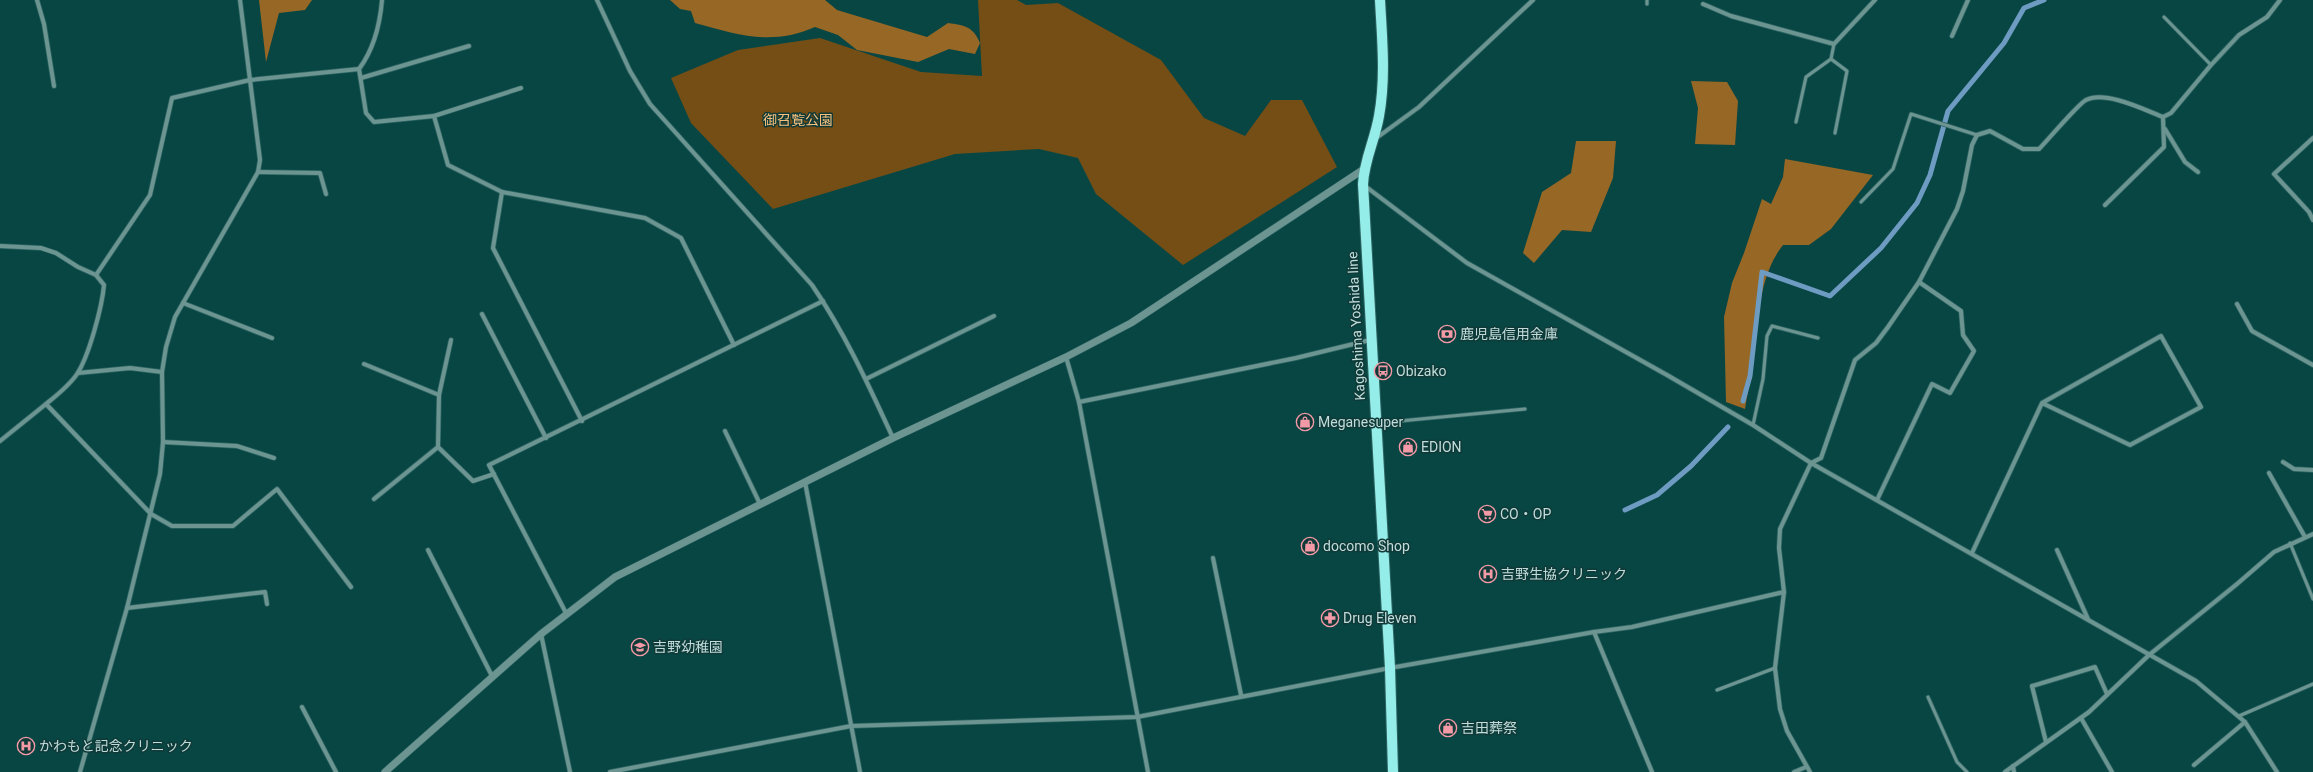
<svg xmlns="http://www.w3.org/2000/svg" width="2313" height="772" viewBox="0 0 2313 772" font-family="Roboto,'Noto Sans JP',sans-serif">
<style>
.green{fill:#754e15}
.forest{fill:#976725}
.lines{fill:none;stroke-linecap:round;stroke-linejoin:round}
.stream{stroke:#6e9bc1;stroke-width:5}
.service-casing{stroke:#2d6462;stroke-width:4.5}
.minor-casing{stroke:#2d6462;stroke-width:5.5}
.tertiary-casing{stroke:#2d6462;stroke-width:8}
.primary-casing{stroke:#2d6462;stroke-width:12}
.service{stroke:#6c9592;stroke-width:3}
.minor{stroke:#6c9592;stroke-width:4}
.tertiary{stroke:#6c9592;stroke-width:7}
.primary{stroke:#94ede8;stroke-width:10}
.labels{text-anchor:middle;stroke-width:3;stroke-linejoin:round;paint-order:stroke}
.park-label{font-size:14px;fill:#f7c07d;stroke:#0f3a38}
.street-label{font-size:14px;fill:#c1dcda;stroke:#0f3a38}
.poi-label{font-size:14px;fill:#c1dcda;stroke:#0f3a38;text-anchor:start}
</style>
<rect width="100%" height="100%" fill="#084644"/>
<polygon class="green" points="978,0 1017,0 1026,5 1058,3 1161,60 1204,118 1245,136 1271,100 1302,100 1337,167 1183,265 1096,194 1078,158 1039,149 955,154 773,209 691,123 671,78 738,50 820,38 921,72 982,76"/>
<g class="forest">
<polygon points="259,0 312,0 305,10 279,13 266,62"/>
<path d="M670,0H825L837,10L927,37L948,23C964,25 974,27 980,43L975,54L949,49L918,62L857,50L838,35L815,27C772,46 738,35 695,23L691,11L680,9Z"/>
<polygon points="1691,81 1727,82 1738,101 1735,145 1695,144 1698,108"/>
<polygon points="1576,141 1616,141 1613,178 1591,232 1562,230 1534,263 1523,253 1542,192 1571,173"/>
<path d="M1785,159L1873,175L1831,229L1809,245H1783C1757,278 1759,324 1753,364C1751,379 1747,394 1745,409L1726,402L1724,317L1732,283L1744,253L1762,199L1771,204L1783,177Z"/>
</g>
<g class="lines">
<g class="stream">
<polyline points="1743,401 1750,376 1762,272 1830,296 1881,248 1917,203 1930,175 1948,111 2004,43 2024,8 2044,0"/>
<polyline points="1625,510 1657,495 1691,466 1728,427"/>
</g>
<defs>
<g id="service">
<polyline points="1647,4 1647,0"/>
<polyline points="2164,17 2211,65"/>
<polyline points="1834,44 1831,59 1847,71 1835,133"/>
<polyline points="1796,122 1806,77 1831,59"/>
<polyline points="1861,202 1893,169 1911,114 1977,135"/>
<polyline points="1379,423 1525,409"/>
<polyline points="1753,425 1763,379 1767,336 1772,326 1818,338"/>
<polyline points="2290,543 2313,599"/>
<polyline points="1717,690 1775,668"/>
<polyline points="1928,697 1957,762 1967,772"/>
<polyline points="2239,716 2313,684"/>
</g>
<g id="minor">
<polyline points="37,0 44,24 54,86"/>
<path d="M597,0L630,71L650,104L812,285C845,333 869,386 893,438"/>
<polyline points="1703,4 1731,16 1834,44 1875,0"/>
<polyline points="1952,36 1968,0"/>
<polyline points="359,69 366,113 374,122 434,116 448,165 502,192 645,218 681,238 734,345"/>
<polyline points="361,78 469,46"/>
<polyline points="434,116 521,88"/>
<polyline points="2165,129 2185,162 2198,172"/>
<polyline points="2313,138 2274,174 2309,212 2313,220"/>
<polyline points="1375,139 1419,107 1533,0"/>
<polyline points="258,172 320,173 326,194"/>
<polyline points="1365,186 1467,263 1667,375 1753,425 1811,463 2196,681 2245,722 2277,772"/>
<polyline points="502,192 493,248 582,421"/>
<polyline points="2105,205 2164,147 2163,117"/>
<path d="M0,246L41,248L56,253L78,267L96,275L104,285C102,307 89,356 77,374C69,386 57,395 46,404L151,514L172,526H233L277,489L351,587"/>
<path d="M96,275L150,195L172,98L250,80L359,69C374,49 380,24 382,0"/>
<polyline points="183,303 272,338"/>
<polyline points="2237,304 2252,331 2313,365"/>
<polyline points="482,314 546,438"/>
<polyline points="451,340 439,395 438,447 473,481 494,474"/>
<polyline points="1066,357 1079,402 1148,772"/>
<polyline points="364,364 439,395"/>
<polyline points="78,373 130,368 162,372"/>
<polyline points="866,379 994,316"/>
<polyline points="1079,402 1296,358 1370,340"/>
<polyline points="725,431 760,504"/>
<polyline points="0,441 46,404"/>
<polyline points="163,442 237,446 274,458"/>
<polyline points="2283,462 2294,469 2313,470"/>
<polyline points="2269,473 2305,537"/>
<polyline points="805,482 860,772"/>
<polyline points="374,499 438,447"/>
<polyline points="1877,500 1932,384 1950,393 1974,351 1963,335 1961,311 1919,282"/>
<polyline points="428,550 492,676"/>
<polyline points="2057,550 2088,619"/>
<polyline points="1972,553 2042,403 2161,336 2201,407 2130,445 2042,403"/>
<polyline points="1213,558 1241,695"/>
<polyline points="127,608 265,592 267,604"/>
<polyline points="566,613 489,465 823,301"/>
<polyline points="1594,632 1652,772"/>
<polyline points="541,634 570,772"/>
<polyline points="302,707 336,772"/>
<polyline points="2081,718 2112,772"/>
<polyline points="2046,742 2032,686 2095,667 2107,694"/>
<polyline points="2194,765 2245,722"/>
<polyline points="2013,766 2014,772"/>
<polyline points="80,772 127,608 160,474 163,442 162,372 166,347 175,317 258,172 260,160 240,0"/>
<polyline points="610,772 851,726 1137,717 1390,668 1594,632 1632,627 1784,592"/>
<polyline points="1794,772 1806,767"/>
<path d="M1810,772L1787,731L1780,709L1775,668L1784,592L1779,548L1780,529L1811,463L1821,458L1855,360L1876,343L1888,327L1919,282L1957,209L1963,191L1972,145L1977,135L1990,131L2023,149H2039C2048,140 2078,104 2086,100C2105,90 2145,110 2163,117L2171,113L2211,65L2239,35L2267,17L2280,0"/>
<polyline points="2005,772 2089,712 2149,655 2237,584 2274,552 2313,534"/>
</g>
<polyline id="tertiary" points="385,772 541,634 615,577 893,438 1066,357 1131,323 1364,169"/>
<path id="primary" d="M1380,0C1382,38 1386,78 1379,116C1375,140 1364,160 1363,184L1390,668L1393,772"/>
</defs>
<use href="#service" class="service-casing"/>
<use href="#minor" class="minor-casing"/>
<use href="#tertiary" class="tertiary-casing"/>
<use href="#primary" class="primary-casing"/>
<use href="#service" class="service"/>
<use href="#minor" class="minor"/>
<use href="#tertiary" class="tertiary"/>
<use href="#primary" class="primary"/>
</g>
<defs>
<symbol id="bank-ring" viewBox="-11 -11 22 22"><circle r="9.5" fill="#0f3a38" stroke="#f49aa6" stroke-width="1.5"/><path d="M-6-4H6V4H-6ZM0-2.3a2.3 2.3 0 1 0 0 4.6a2.3 2.3 0 1 0 0-4.6Z" fill="#f49aa6"/></symbol>
<symbol id="bus-ring" viewBox="-11 -11 22 22"><circle r="9.5" fill="#0f3a38" stroke="#f49aa6" stroke-width="1.5"/><path d="M-5-6H5V4H4V6H2V4H-2V6H-4V4H-5ZM-3.5-4V0h7V-4ZM-3.5 1.2v1.5H-2V1.2ZM2 1.2v1.5H3.5V1.2Z" fill="#f49aa6"/></symbol>
<symbol id="shop-ring" viewBox="-11 -11 22 22"><circle r="9.5" fill="#0f3a38" stroke="#f49aa6" stroke-width="1.5"/><path d="M-5-2.5h2.3a2.7 3.5 0 0 1 5.4 0H5L5.5 6h-11ZM-1.5-2.5h3a1.5 2.3 0 0 0-3 0Z" fill="#f49aa6"/></symbol>
<symbol id="supermarket-ring" viewBox="-11 -11 22 22"><circle r="9.5" fill="#0f3a38" stroke="#f49aa6" stroke-width="1.5"/><path d="M-6-5.5h2.5l.6 2H6L4.5 2H-2.5L-4.4-4H-6ZM-1.5 3.2a1.3 1.3 0 1 0 .1 0ZM3 3.2a1.3 1.3 0 1 0 .1 0Z" fill="#f49aa6"/></symbol>
<symbol id="hospital-ring" viewBox="-11 -11 22 22"><circle r="9.5" fill="#0f3a38" stroke="#f49aa6" stroke-width="1.5"/><path d="M-5-5h3v3.5h4V-5h3V5h-3V1.5h-4V5h-3Z" fill="#f49aa6"/></symbol>
<symbol id="pharmacy-ring" viewBox="-11 -11 22 22"><circle r="9.5" fill="#0f3a38" stroke="#f49aa6" stroke-width="1.5"/><path d="M-2-6h4v4h4v4h-4v4h-4v-4h-4v-4h4Z" fill="#f49aa6"/></symbol>
<symbol id="school-ring" viewBox="-11 -11 22 22"><circle r="9.5" fill="#0f3a38" stroke="#f49aa6" stroke-width="1.5"/><path d="M0-5L7-2L0 1L-7-2ZM-4 1L0 2.5L4 1V4Q0 6-4 4Z" fill="#f49aa6"/></symbol>
</defs>
<g fill-rule="evenodd">
<use href="#bank-ring" x="1437" y="324" width="20" height="20"/>
<use href="#bus-ring" x="1373" y="361" width="20" height="20"/>
<use href="#shop-ring" x="1295" y="412" width="20" height="20"/>
<use href="#shop-ring" x="1398" y="437" width="20" height="20"/>
<use href="#supermarket-ring" x="1477" y="504" width="20" height="20"/>
<use href="#shop-ring" x="1300" y="536" width="20" height="20"/>
<use href="#hospital-ring" x="1478" y="564" width="20" height="20"/>
<use href="#pharmacy-ring" x="1320" y="608" width="20" height="20"/>
<use href="#school-ring" x="630" y="637" width="20" height="20"/>
<use href="#shop-ring" x="1438" y="718" width="20" height="20"/>
<use href="#hospital-ring" x="16" y="736" width="20" height="20"/>
</g>
<g class="labels">
<g class="park-label">
<text x="798" y="125">御召覧公園</text>
</g>
<g class="street-label">
<text transform="translate(1356 326) rotate(-93)" y="5">Kagoshima Yoshida line</text>
</g>
<g class="poi-label">
<text x="1460" y="339">鹿児島信用金庫</text>
<text x="1396" y="376">Obizako</text>
<text x="1318" y="427">Meganesuper</text>
<text x="1421" y="452">EDION</text>
<text x="1500" y="519">CO・OP</text>
<text x="1323" y="551">docomo Shop</text>
<text x="1501" y="579">吉野生協クリニック</text>
<text x="1343" y="623">Drug Eleven</text>
<text x="653" y="652">吉野幼稚園</text>
<text x="1461" y="733">吉田葬祭</text>
<text x="39" y="751">かわもと記念クリニック</text>
</g>
</g>
</svg>
